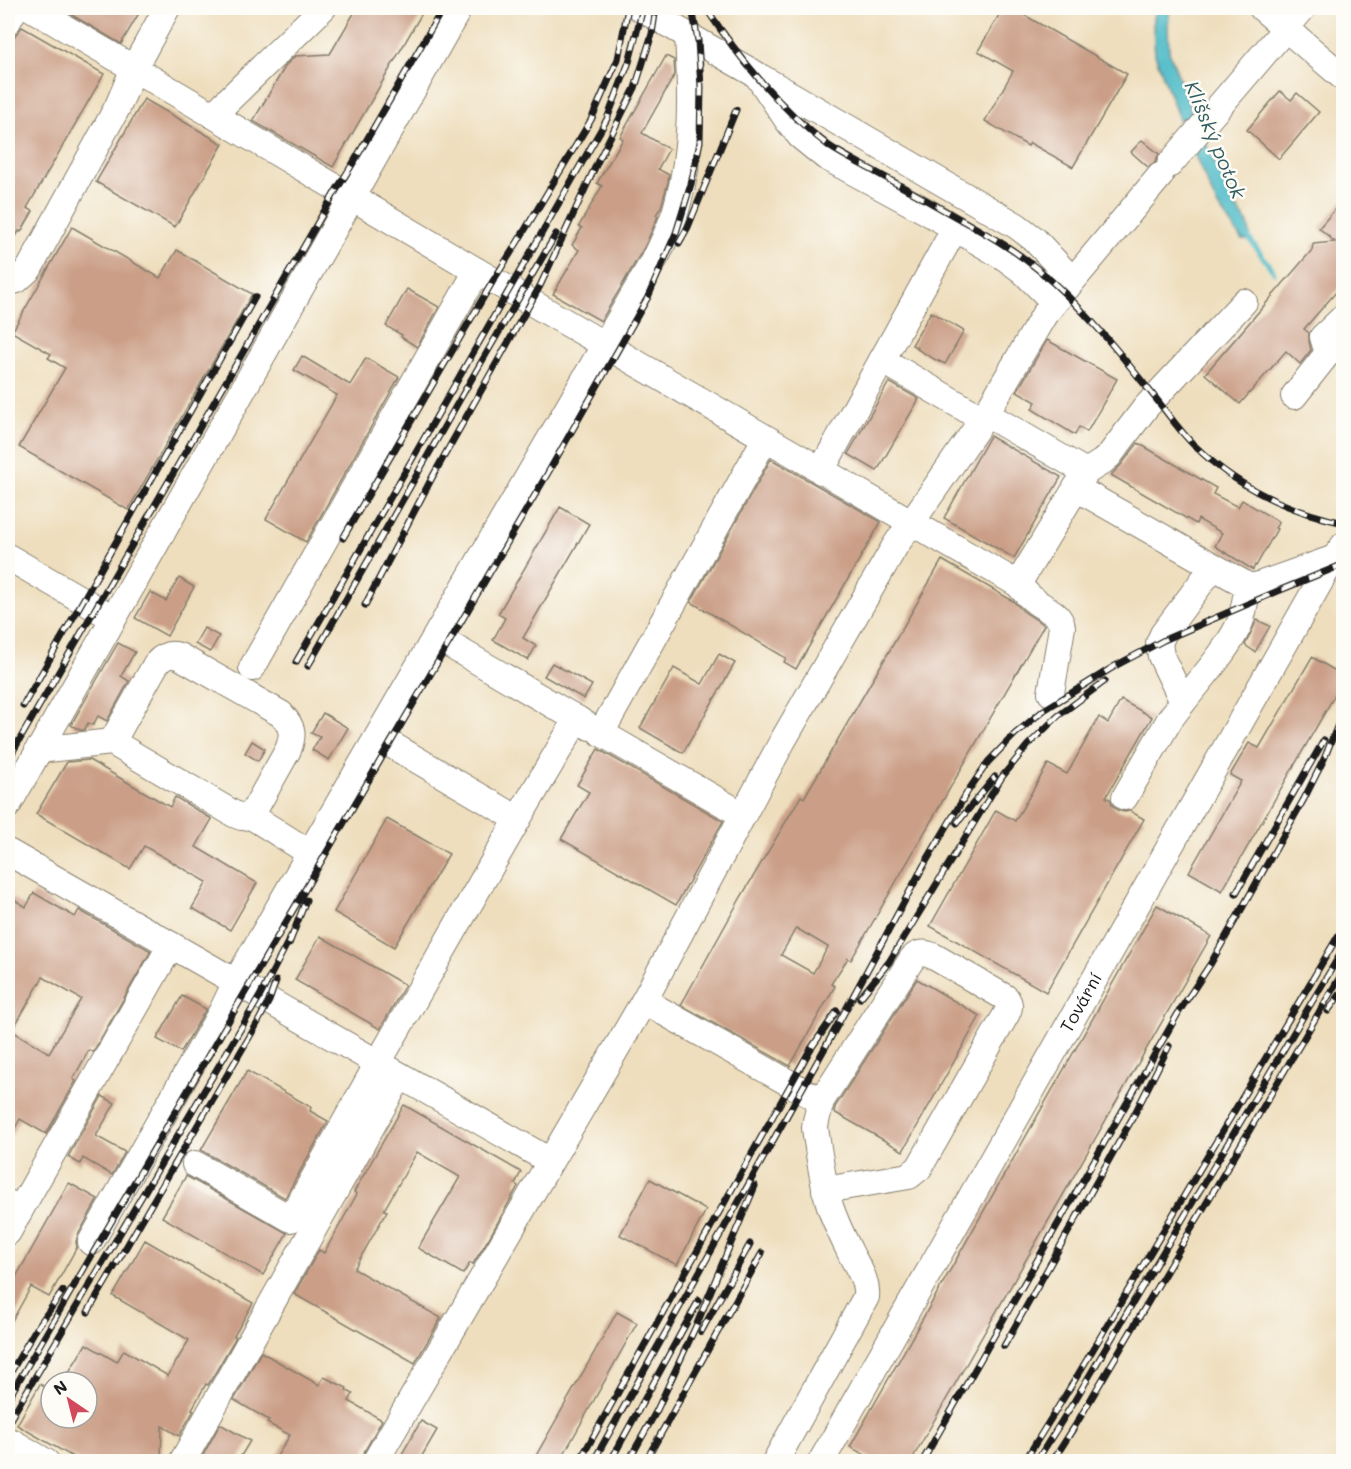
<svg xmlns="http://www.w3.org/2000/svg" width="1351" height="1469" viewBox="0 0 1351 1469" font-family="Mali,sans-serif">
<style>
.water{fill:#4ebbc7;stroke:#356c72;stroke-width:1.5}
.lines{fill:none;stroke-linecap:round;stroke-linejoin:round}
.stream{stroke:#4ebbc7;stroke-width:5}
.building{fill:#cb9f87;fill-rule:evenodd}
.minor-casing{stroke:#857d6c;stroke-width:28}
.minor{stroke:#fff;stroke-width:26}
.rail-casing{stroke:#1c1c1c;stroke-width:7}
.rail{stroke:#fdfcf7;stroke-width:4.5;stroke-dasharray:14;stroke-linecap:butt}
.labels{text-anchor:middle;stroke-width:5;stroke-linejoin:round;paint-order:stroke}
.street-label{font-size:18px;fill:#1c1c1c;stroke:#fdfcf7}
.water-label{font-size:20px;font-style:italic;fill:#305c60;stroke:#fdfcf7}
</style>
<rect width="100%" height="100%" fill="#fdfcf7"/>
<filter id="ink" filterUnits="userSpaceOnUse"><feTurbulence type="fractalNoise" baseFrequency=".0167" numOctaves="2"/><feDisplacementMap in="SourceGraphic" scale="12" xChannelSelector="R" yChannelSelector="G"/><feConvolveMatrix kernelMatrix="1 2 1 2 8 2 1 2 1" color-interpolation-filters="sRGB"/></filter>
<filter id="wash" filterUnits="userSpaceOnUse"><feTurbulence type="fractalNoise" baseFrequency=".008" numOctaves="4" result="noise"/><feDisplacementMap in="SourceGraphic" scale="24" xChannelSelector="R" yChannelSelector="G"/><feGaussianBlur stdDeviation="1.35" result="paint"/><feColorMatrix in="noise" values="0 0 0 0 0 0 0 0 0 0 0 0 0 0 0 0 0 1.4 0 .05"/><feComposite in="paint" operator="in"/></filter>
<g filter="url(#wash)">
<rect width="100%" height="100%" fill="#eedebd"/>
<polygon class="water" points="1156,8 1170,8 1168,25 1169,51 1193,116 1234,204 1248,224 1251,240 1242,240 1217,205 1180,122 1155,54 1153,25"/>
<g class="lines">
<polyline class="stream" points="1246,234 1274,272"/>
</g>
<g id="blocks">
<g class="building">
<polygon points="60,8 142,8 121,44"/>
<polygon points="357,8 425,8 333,167 253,121 286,65 295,56 330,54"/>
<polygon points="1003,8 1012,8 1127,74 1073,167 1030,143 1028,146 985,121 1013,71 978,51"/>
<polygon points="22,27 104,74 27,208 33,211 21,232 19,231 8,250 8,48 16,34"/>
<polygon points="666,56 674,60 675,74 642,133 669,149 658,169 669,175 668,182 661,207 656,215 658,216 645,246 601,321 553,294 579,250 572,245 582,228 579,226 602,186 597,183 623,139 620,137"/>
<polygon points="1280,91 1291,100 1297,93 1319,112 1279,159 1247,130"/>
<polygon points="144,99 223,144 175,227 96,182"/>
<polygon points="1142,140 1159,154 1155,162 1148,167 1131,152"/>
<polygon points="1344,199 1344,283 1304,329 1309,333 1309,341 1311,350 1300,364 1286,351 1240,404 1205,374 1312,250 1313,244 1335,242 1319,228"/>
<polygon points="72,227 160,278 177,250 252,294 128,510 19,447 65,368 48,358 51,354 12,332"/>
<polygon points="407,289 439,307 417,347 401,337 402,335 386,326"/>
<polygon points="931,312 964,331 945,364 939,361 939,362 917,349 918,348 912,345"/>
<polygon points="1047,340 1117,379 1087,432 1079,427 1075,435 1032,409 1036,402 1017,391"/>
<polygon points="302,356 350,385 366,358 399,377 306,542 266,519 337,395 294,370"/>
<polygon points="889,382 919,399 877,471 848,454"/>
<polygon points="990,436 1061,477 1014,558 944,518"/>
<polygon points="1138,443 1216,488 1213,494 1238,507 1242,500 1279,522 1275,528 1277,529 1256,566 1255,565 1253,570 1215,546 1222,533 1198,519 1196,524 1111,475 1121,465"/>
<polygon points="771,459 881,522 796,669 784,662 786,658 691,602"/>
<polygon points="560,507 589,524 523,638 536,646 528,660 493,640 505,618 498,614"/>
<path d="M942,560L1013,601L1023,611L1044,625L851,960L848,958L831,984L835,986L790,1066L681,1005L741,897L801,796L804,798ZM796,928L828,947L813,973L781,955Z"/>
<polygon points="179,578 194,587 167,636 135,618 150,592 166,601"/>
<polygon points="1257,620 1270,626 1255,652 1245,645"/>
<polygon points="204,628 219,636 210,652 195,644"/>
<polygon points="118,643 135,652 121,676 129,681 107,721 98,716 93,725 88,723 84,730 80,730 71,725"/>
<polygon points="719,654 735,663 683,753 640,728 674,668 702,684"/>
<polygon points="1312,657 1344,676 1344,679 1222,891 1189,872 1241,781 1230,775 1249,743 1259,748"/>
<polygon points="552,663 592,685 584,699 544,676"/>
<polygon points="1121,700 1152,717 1106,797 1111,800 1112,805 1117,810 1124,812 1130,811 1144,819 1046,992 930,926 996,810 1015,821 1048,764 1067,774 1099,717 1108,723"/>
<polygon points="323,713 348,728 329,760 312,750 320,737 311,733"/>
<polygon points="252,741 265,749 258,761 245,753"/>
<polygon points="598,749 723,821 676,905 561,839 589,792 577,785"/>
<polygon points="89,760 170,807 175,797 212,819 196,847 257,883 230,930 192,908 207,882 144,846 130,869 36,814 67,762"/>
<polygon points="387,819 449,854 394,947 334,912"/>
<path d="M34,893L75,917L79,910L151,951L93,1052L89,1050L73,1079L76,1081L46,1134L20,1119L8,1141V896L26,907ZM43,977L81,999L49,1053L12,1031Z"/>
<polygon points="1157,905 1211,936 911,1461 876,1461 850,1447"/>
<polygon points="320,936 405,985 380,1029 295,980"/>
<polygon points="917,979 980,1016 903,1151 834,1112 835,1107"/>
<polygon points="182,996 206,1009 181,1052 157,1039"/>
<polygon points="247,1071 311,1107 310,1111 328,1121 285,1198 201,1150"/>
<polygon points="102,1096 115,1103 96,1136 125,1152 112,1175 83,1158 80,1164 68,1157"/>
<polygon points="404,1105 521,1172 515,1184 518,1186 489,1238 473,1264 470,1263 463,1274 418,1248 460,1177 417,1152 384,1210 387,1211 354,1269 441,1318 415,1363 294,1294 319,1250 324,1253 357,1194 354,1192"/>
<polygon points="186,1176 287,1233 263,1275 162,1217"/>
<polygon points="650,1179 706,1210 677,1265 620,1235"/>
<polygon points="69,1183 98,1199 78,1235 76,1242 77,1247 49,1297 31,1287 8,1328 8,1291"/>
<polygon points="145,1240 253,1303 234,1336 236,1337 208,1385 206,1384 192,1409 194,1410 179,1436 162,1426 161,1461 80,1461 17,1425 40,1384 51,1391 51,1418 87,1418 87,1382 69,1372 86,1344 117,1362 124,1350 168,1376 189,1340 113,1296"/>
<polygon points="617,1312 637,1323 560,1461 533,1461"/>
<polygon points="261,1352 319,1385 324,1377 347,1388 346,1390 353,1394 349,1401 382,1420 359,1461 274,1461 290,1435 267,1423 269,1420 234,1400"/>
<polygon points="421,1421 437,1430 419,1461 398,1461"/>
<polygon points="220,1424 250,1441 238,1461 200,1461"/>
</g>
</g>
</g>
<g filter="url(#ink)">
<use href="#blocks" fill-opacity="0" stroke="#857d6c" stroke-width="1.5"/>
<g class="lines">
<defs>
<g id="minor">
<polyline points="31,8 213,115"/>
<polyline points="323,8 213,115 477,271"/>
<polyline points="640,8 757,75 788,121 800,136 826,157 924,210 955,228"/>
<polyline points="1262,8 1344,78"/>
<polyline points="8,21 15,8"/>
<polyline points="762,78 1017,226 1034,239 1072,280"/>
<polyline points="1170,164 1303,8"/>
<polyline points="8,282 17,280 29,269 118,106 134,68 167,8"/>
<polyline points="882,360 955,228 1004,257 1023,271 1054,302"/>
<polyline points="1294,396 1328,353 1323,337 1344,317"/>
<polyline points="986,414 1086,472"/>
<polyline points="821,471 882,360 983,419"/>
<polyline points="1076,488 1086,472 1102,462 1109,456 1146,407 1244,302"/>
<polyline points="8,557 113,618"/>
<polyline points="1018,584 1076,488 1248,586"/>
<polyline points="436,637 577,719"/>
<path d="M252,668L477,271L1018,584C1023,590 1028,596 1035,601C1045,609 1060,613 1062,627L1051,693"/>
<path d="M1183,702C1202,678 1224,654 1238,627C1244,615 1245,600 1248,586H1256L1335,558"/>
<path d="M112,742L156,664C163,656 170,653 179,656L281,714C293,727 294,734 288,750L251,816L310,853L658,253C665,238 673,222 677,206C693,151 691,92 688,35"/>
<polyline points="38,750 112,742 234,814 241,817 251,816"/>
<polyline points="1125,797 1170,719 1183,702 1161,656 1159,643 1163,634 1213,567"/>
<polyline points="8,805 459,8"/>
<polyline points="743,815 782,742 895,546 983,419 1044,315 1160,176"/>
<polyline points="518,819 577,719 590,727"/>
<polyline points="8,852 550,1161"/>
<polyline points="644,1001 821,1101"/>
<polyline points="195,1164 291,1219 378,1063 518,819 378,737"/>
<polyline points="8,1203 20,1210 8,1232"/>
<polyline points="20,1210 171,945"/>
<polyline points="91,1242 222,1011 236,982 310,853"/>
<polyline points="12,1442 46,1462"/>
<polyline points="182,1462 400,1076"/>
<polyline points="375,1462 644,1001 743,815 601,733 765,439"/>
<path d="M775,1462L866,1297C868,1279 856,1266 849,1250C842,1236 835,1221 830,1206C822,1181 819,1154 815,1128L816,1121L821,1101L912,959C918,952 924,952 933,956L1006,998C1010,1004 1010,1007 1007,1013L919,1168L909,1176L825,1190"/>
<path id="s1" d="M821,1462L1326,571L1344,545"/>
</g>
</defs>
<use href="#minor" class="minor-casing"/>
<use href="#minor" class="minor"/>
<defs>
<g id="rail">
<path d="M706,8C738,57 782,111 829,146C844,156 861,164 877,173C903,187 930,202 956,217C985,233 1014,249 1040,271C1083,307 1118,351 1153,395C1167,412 1180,432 1196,447C1237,487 1288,511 1344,523"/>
<polyline points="679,243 688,227 736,110"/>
<polyline points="343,538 493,281 517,243 591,120 618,59 628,8"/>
<polyline points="365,605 434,474 540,286 598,161 635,88 652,34 656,8"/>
<polyline points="296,662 607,119 629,62 643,8"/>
<polyline points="308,666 464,392 556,234"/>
<polyline points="23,706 255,297"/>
<polyline points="8,760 337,189 355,160 443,8"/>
<polyline points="957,823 995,777"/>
<polyline points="1236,893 1324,740"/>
<polyline points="289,944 306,900"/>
<polyline points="860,998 889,962 1002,777 1028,745 1058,716 1105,681"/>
<polyline points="1328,1011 1344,989"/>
<polyline points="88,1312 257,1024 269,1001 276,981"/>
<polyline points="701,1332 750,1244"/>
<polyline points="1004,1346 1132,1119 1169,1046"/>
<polyline points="8,1377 34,1332 63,1291"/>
<polyline points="8,1399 549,471 648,297 676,233 691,184 700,142 701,87 698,41 692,8"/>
<polyline points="8,1423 260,996 291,936"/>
<polyline points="579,1462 810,1050 837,1011"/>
<polyline points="593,1462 831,1037 924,865 968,791 988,762 1015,734 1044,710 1115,666 1164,640 1278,591 1344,564"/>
<polyline points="610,1462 699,1300"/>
<polyline points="628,1462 657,1410 696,1326 755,1186"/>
<polyline points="645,1462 762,1253"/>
<polyline points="922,1462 1180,1010 1211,963 1304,799 1324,759 1344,710"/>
<polyline points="1024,1462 1076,1378 1344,926"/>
<polyline points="1036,1462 1075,1400 1344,948"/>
<polyline points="1052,1462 1075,1426 1344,970"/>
</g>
</defs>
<use href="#rail" class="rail-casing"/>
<use href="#rail" class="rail"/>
</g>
</g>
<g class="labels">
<g class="street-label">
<text dy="6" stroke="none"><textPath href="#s1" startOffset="528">Tovární</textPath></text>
</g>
<g class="water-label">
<text transform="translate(1215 140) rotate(67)" y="7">Klíšský potok</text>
</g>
</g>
<rect width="1351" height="1469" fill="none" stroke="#fdfcf7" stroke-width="30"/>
<g transform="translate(69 1400) rotate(325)"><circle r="28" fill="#fdfcf7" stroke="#a3a29f" stroke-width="1.5"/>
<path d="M0-4.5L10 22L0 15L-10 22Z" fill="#d1495b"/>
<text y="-9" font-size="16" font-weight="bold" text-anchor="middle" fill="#1c1c1c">N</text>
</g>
</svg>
